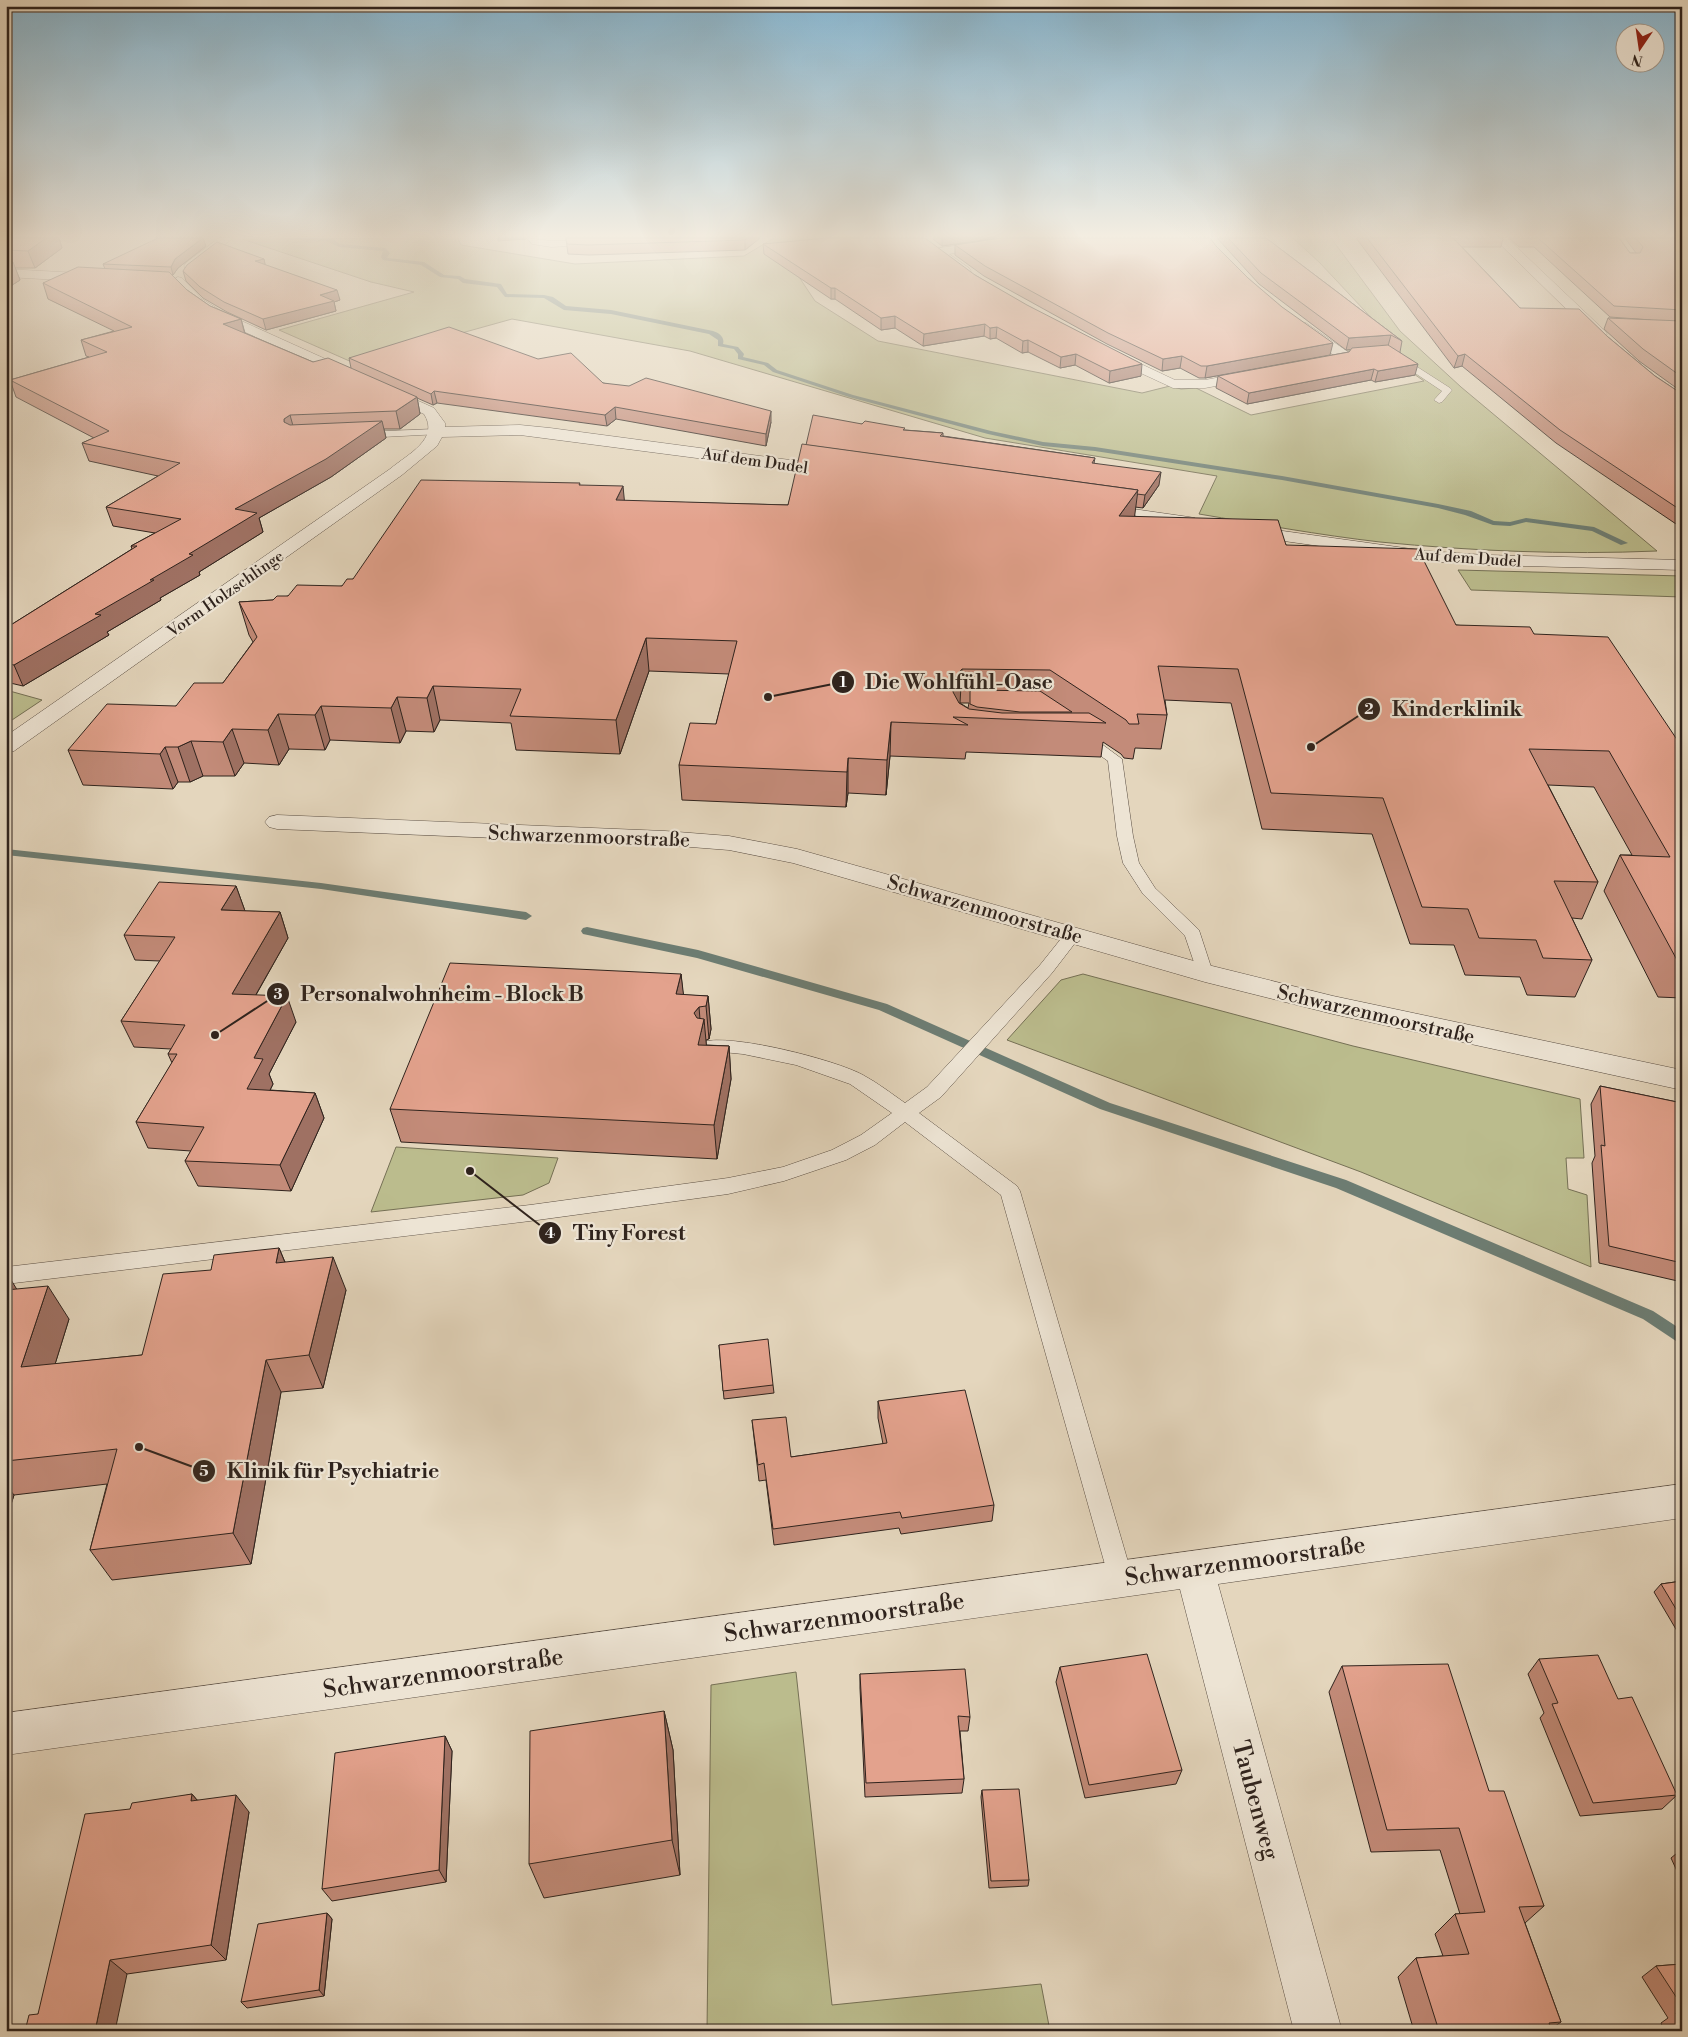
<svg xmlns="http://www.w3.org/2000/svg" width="1688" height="2037" viewBox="0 0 1688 2037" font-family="'Libre Bodoni',serif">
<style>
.green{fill:#bbbc8d;stroke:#757055}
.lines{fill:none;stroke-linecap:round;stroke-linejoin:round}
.stream{fill:#6d7d73;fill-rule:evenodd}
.lane-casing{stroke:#5c5045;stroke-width:1}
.street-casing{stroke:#5c5045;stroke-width:1}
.lane{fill:#ede4d4;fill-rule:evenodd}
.street{fill:#ede4d4;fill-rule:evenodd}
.wall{fill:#c38b79;stroke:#2f231d;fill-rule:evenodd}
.shaded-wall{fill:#9f7163;stroke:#2f231d}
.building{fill:#e3a28d;stroke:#2f231d}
.labels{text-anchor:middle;stroke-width:4.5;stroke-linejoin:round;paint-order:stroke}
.far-street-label{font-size:16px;fill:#2f231d;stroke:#ede4d4}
.street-label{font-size:20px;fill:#2f231d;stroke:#ede4d4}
.near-street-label{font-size:24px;fill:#2f231d;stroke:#ede4d4}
.leader{fill:none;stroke:#2f231d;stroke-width:2}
.callout-dot{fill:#2f231d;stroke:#ede4d4;stroke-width:2}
.mark-label{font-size:15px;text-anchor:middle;font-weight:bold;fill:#fff}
.callout-label{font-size:21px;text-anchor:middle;font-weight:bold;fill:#2f231d;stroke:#ede4d4;stroke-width:4.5;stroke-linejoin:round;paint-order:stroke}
</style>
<rect width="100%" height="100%" fill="#e4d6bd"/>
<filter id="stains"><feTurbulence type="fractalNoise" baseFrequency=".004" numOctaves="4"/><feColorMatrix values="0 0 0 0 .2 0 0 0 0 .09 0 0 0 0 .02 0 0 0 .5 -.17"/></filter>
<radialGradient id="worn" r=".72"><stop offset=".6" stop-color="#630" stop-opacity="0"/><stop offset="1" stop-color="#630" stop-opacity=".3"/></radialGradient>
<g class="green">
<path d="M458,238L461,245L575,264L744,256L774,238H863L787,259L815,301L878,341L1142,393L1170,386L1181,389L1196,388L1251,415L1424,381L1388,356L1360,359L1343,347L1394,342L1320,263L1293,238H1331L1400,331L1461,387L1657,551C1564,555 1472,551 1380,542C1319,535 1259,524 1199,514L1217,476L985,438L690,351L512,319L354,363L279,330L414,292L371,282L242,239Z"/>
<polygon points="1458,570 1682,576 1682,597 1471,590"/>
<polygon points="6,690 42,700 6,724"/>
<polygon points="1083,974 1353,1046 1580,1099 1584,1158 1566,1158 1568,1189 1587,1195 1591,1267 1361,1172 1007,1040 1061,980"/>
<polygon points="396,1147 558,1158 549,1183 523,1195 371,1212"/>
<polygon points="796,1672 832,2005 1041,1984 1050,2031 707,2031 711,1685"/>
</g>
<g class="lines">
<g class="stream">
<path d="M295,238H331L340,244L385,248L390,253L387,258L424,262L444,275L460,276L465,279L501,284L507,294L544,295L553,297L566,306L611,310L713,331C719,333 725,337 723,344L738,347L744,354L743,357L768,363L777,370L853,395L991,431L1043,442L1095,447L1282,476L1438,504L1471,511L1494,521L1510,522L1526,518L1594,527L1628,543L1621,545L1592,531L1526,522L1510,526L1493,525L1465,515L1438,508L1282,480L1095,451L1043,446L988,434L849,397L773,372L764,365L738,359V354L734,349L718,346V340L709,334L611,314L564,310L544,298L505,297L497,287L463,283L458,279L440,277L421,265L383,260L381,257L383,251L339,247L327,241L306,242Z"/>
<polygon points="6,849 321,883 526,912 532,916 526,920 321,889 6,855"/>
<polygon points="587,927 698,950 887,1004 1110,1103 1346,1180 1653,1311 1682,1330 1682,1345 1643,1319 1336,1188 1100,1109 879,1010 697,958 583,934 581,931 583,928"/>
</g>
<defs>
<g id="lane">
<polygon points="1397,354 1450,388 1452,390 1442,402 1439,403 1434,400 1442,391 1394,359 1393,357"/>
<polygon points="437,429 440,430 440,434 363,438 358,435 363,432"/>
<polygon points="1083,733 1088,734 1122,759 1133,836 1139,863 1155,888 1199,930 1213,973 1211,977 1205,979 1199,977 1185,936 1143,894 1123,863 1117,836 1108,761 1078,740 1076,737"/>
<path d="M1074,929L1080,930L1082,934L1052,973L941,1097L919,1113L1017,1186L1020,1191L1133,1579L1130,1587L1121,1591L1112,1587L1109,1579L1001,1195L905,1122L875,1145L846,1160L784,1181L728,1194L530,1221L6,1284V1267L530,1205L728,1178L783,1167L832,1150L861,1135L892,1113L850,1084L796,1065L743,1054L702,1050L699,1046L702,1042C731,1033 836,1060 863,1075C878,1083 892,1094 905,1103L927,1087L1040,965L1068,930Z"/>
</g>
<g id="street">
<polygon points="219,238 233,238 194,269 186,269 184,266 186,263"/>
<polygon points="527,238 551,241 672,238 666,241 551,247 532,244"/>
<polygon points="1013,238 1046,238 1040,241 949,254 969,268 971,271 969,274 961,274 933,252 939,248"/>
<polygon points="1494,238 1507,238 1605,331 1607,334 1605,337 1595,337"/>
<polygon points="6,269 97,274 103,278 97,282 6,277"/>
<path d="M178,277L182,278L202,299L226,314L434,408L445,423V427L520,425L550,428L835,466L841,468L843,471L841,474L835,476L520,435L442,437L437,446L402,475L14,751L6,753V736L390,469C408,454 440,439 424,414L210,316C195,307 182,296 172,281Z"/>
<polygon points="1301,322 1306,323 1348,352 1350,355 1346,362 1310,369 1305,368 1303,365 1305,362 1335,356 1296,329 1294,326"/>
<polygon points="1109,349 1175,380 1205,380 1253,371 1258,372 1260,375 1258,378 1253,379 1205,388 1173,388 1104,356 1102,353 1104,350"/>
<polygon points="1098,504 1189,517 1195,518 1198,522 1195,526 1189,527 1092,513 1089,509 1092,505"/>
<polygon points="1247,526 1426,551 1485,555 1682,560 1682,570 1485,565 1426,561 1241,535 1238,531 1241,527"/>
<polygon points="277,815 665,831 729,836 797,849 1208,965 1333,996 1682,1070 1682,1090 1333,1014 1205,982 793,863 729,850 665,845 277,829 269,827 265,822 269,817"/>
<polygon points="1682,1484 1682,1518 1218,1584 1342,2031 1294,2031 1180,1589 6,1755 6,1713"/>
</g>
</defs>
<use href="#lane" class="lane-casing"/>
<use href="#street" class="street-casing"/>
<use href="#lane" class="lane"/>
<use href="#street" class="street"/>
</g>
<g class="wall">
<polygon points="6,238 59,238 62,248 35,268 15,268 20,280 6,289"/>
<polygon points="565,238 760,238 745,250 589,255 568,254 566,239"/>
<polygon points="933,238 997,238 942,246 933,239"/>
<polygon points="1217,238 1266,238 1402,341 1400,352 1415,375 1375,382 1371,380 1247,404 1216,388 1218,376 1349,352 1351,349 1346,350 1259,284"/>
<polygon points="1356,238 1503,238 1501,247 1462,247 1520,308 1608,337 1655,376 1682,394 1682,528 1556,443 1462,366 1454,368"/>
<polygon points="1509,238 1619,238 1630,253 1636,253 1625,238 1682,238 1682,392 1639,361 1604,329 1608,318 1651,320 1610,317 1534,247 1519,247"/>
<polygon points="763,244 975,275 1141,376 1109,383 1075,365 1060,368 1028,352 1022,353 996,338 990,339 984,336 923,346 895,328 881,330 835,299 831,299 764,254"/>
<polygon points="955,245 1216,246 1248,278 1330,355 1205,378 1199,378 1180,368 1162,371 1107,344 984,276 955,255"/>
<polygon points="206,246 178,268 173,275 172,275 187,290 210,306 241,319 245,333 313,362 351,368 349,358 603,383 771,422 766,446 616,419 607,426 437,403 433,405 417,398 420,414 400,429 384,429 386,438 331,477 259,518 263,532 199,572 200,575 160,598 161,600 107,632 109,635 23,686 6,682 6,628 132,549 131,546 155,533 113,526 106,507 158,476 89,461 82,443 94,438 16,397 10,380 89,357 86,356 81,340 114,331 48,299 43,283 105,269 103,264"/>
<polygon points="264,259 265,265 340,300 334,302 336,311 266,330 227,312 203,298 186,281 183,271"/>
<path d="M862,424L905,430L943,433V436L1095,458L1094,463L1159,485L1143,508L1135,507L1134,516L1286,545L1456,625L1534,634L1682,747V998L1658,997L1604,891L1620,855H1632L1594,787L1548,785L1598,882L1582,919L1572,918L1592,960L1575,997L1527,995L1520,977L1465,975L1454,945L1410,944L1372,834L1262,829L1231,703L1165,700L1167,715L1161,749L1135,748L1133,759L1124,758L1121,754L1103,742L1101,757L966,752L965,759L890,756L886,795L848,793L846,807L682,800L679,765L716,724L729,674L649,671L620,754L516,750L511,723L440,720L434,732L406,731L400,743L330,740L325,750L289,749L279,765L244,763L235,776H203L190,782H178L173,789L83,785L68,750L176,706L223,683L253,642L249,635L239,602L273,600L288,596L342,586L353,579L580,485L624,501L788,505L806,445ZM960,703H969L968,708Z"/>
<polygon points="236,886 245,911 280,912 288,938 256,995 296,1022 269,1074 273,1084 270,1090 315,1093 324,1118 291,1191 198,1186 185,1161 191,1151 148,1148 136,1122 172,1063 168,1054 171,1049 134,1047 121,1021 160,961 135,960 124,935"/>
<polygon points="681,974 683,995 708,996 711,1029 709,1039 706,1040 706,1045 729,1046 731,1079 717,1159 401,1142 390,1109"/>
<polygon points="1600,1086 1682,1103 1682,1282 1599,1263 1592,1163 1595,1156 1591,1104"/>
<polygon points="279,1248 285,1262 346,1290 323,1388 281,1392 251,1564 112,1580 90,1550 107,1484 14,1495 6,1520 6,1276 16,1289 69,1319 55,1364 142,1355 211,1270"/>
<polygon points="719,1345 773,1385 774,1393 724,1399"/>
<polygon points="878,1401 994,1505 992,1521 901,1534 899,1528 774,1545 766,1480 759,1481 752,1420 791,1457 883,1444 878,1418"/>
<polygon points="1682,1581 1682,1636 1680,1636 1654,1592 1661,1584"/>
<polygon points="1539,1659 1618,1699 1677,1795 1662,1809 1580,1816 1540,1718 1544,1713 1528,1674"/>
<polygon points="1342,1666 1489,1791 1544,1906 1525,1923 1561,2022 1551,2029 1552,2031 1414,2031 1398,1977 1416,1958 1443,1956 1435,1934 1455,1914 1460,1914 1440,1850 1371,1852 1329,1692"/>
<polygon points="1060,1667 1182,1770 1176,1784 1085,1798 1056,1682"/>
<polygon points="860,1674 970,1717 968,1731 960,1731 964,1779 962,1793 865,1797 860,1688"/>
<polygon points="664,1711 673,1750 680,1875 544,1898 529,1864"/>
<polygon points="445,1736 452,1751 446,1882 332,1901 322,1889"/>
<polygon points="982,1790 1029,1880 1028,1886 989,1888 981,1797"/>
<polygon points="192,1794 197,1800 249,1812 226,1960 127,1974 38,2014 130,1809"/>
<polygon points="1682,1849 1682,1882 1671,1858"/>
<polygon points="327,1913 332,1919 324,1996 247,2008 241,2002"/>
<polygon points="1682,1964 1682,2031 1664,2031 1661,2023 1668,2018 1642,1977 1656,1966"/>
</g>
<g class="shaded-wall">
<polygon points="46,238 59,238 62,248 35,268 28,251"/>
<polygon points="203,238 206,246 178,268 173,275 171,267 175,259"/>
<polygon points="498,238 526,238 526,239 498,241"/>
<polygon points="747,238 760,238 745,250 745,240"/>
<polygon points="942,238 997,238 942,246"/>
<polygon points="264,259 266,269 255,261"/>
<polygon points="13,262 20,280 6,289 6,266"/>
<rect x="831" y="288" width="4" height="11"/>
<polygon points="337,290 340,300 334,302 336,311 266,330 263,319 320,295"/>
<polygon points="895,316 895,328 881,330 881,318"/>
<polygon points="241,319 245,335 223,324"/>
<polygon points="985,324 984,336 923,346 924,334"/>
<polygon points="997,327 996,338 990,339 990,328"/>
<polygon points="1391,335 1388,346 1346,350 1349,338"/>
<polygon points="1028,340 1028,352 1022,353 1023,341"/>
<polygon points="1333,343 1330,355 1205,378 1207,366"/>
<polygon points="1076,354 1075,365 1060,368 1061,357"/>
<polygon points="1465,354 1462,366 1454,368 1458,356"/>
<polygon points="1182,356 1180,368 1162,371 1163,359"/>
<polygon points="1142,364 1141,376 1109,383 1110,371"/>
<polygon points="1418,364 1415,375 1375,382 1378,371"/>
<polygon points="1374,369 1371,380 1247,404 1249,393"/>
<polygon points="434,391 437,403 433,405 431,394"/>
<polygon points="417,397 420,414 400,429 396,411"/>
<polygon points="615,407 616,419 607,426 605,415"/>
<polygon points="771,411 771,422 766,446 766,434"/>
<polygon points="290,415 295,433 284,422 284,419"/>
<polygon points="382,421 386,438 331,477 259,518 263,532 199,572 200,575 160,598 161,600 107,632 109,635 23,686 14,665 189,554 235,509"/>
<polygon points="1161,472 1159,485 1143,508 1145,495"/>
<polygon points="623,486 626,517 616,500"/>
<polygon points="1138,490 1134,521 1119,516"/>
<polygon points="646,638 649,671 620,754 616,720"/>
<polygon points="962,669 960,703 951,713 953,679"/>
<polygon points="433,686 440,720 434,732 427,698"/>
<polygon points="397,697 406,731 400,743 391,708"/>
<polygon points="321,706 330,740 325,750 315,715"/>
<polygon points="278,714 289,749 279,765 268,730"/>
<polygon points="891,722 890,756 886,795 887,760"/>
<polygon points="232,729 244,763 235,776 223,742"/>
<polygon points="191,741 203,776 190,782 178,747"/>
<polygon points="165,747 178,782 173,789 160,754"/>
<polygon points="848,758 848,793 846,807 847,772"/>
<polygon points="236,886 245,911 221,910"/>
<polygon points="280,912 288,938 242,1019 232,994"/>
<polygon points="681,974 685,1007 676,994"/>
<polygon points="287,996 296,1022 269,1074 273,1084 258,1115 247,1089 254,1058"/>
<polygon points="708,996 711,1029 709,1039 706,1006"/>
<polygon points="699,1007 701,1032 704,1019 707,1052 702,1078 694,1013"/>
<polygon points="729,1046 731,1079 717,1159 714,1125"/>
<polygon points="315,1093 324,1118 291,1191 280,1165"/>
<polygon points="279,1248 293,1282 276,1263"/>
<polygon points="333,1257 346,1290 323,1388 309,1355"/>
<polygon points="8,1275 29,1309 6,1296 6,1279"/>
<polygon points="48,1286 69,1319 44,1400 21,1367"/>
<polygon points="266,1360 281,1392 251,1564 233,1533"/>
<polygon points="6,1485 14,1495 6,1520"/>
<polygon points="664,1711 673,1750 680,1875 672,1840"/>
<polygon points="445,1736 452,1751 446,1882 439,1870"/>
<polygon points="192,1794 206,1811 191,1801"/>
<polygon points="236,1795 249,1812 226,1960 211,1945"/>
<polygon points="327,1913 332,1919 324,1996 319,1990"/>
<polygon points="110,1960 127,1974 115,2031 95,2031"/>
</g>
<g class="building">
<polygon points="6,238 46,238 28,251 6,250"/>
<polygon points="158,238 203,238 175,259 171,267 103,264"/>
<polygon points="566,238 747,238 745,240 588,245 567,244"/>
<polygon points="827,238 925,238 975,275 1027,305 1142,364 1110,371 1076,354 1061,357 1028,340 1023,341 997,327 990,328 985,324 924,334 895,316 881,318 835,288 831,288 763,244"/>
<polygon points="1001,238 1210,238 1216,246 1248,278 1282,307 1333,343 1207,366 1201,366 1182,356 1163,359 1108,333 985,266 955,245"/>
<polygon points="1228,238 1266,238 1402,341 1391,335 1349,338 1261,273"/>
<polygon points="1367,238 1453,238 1520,308 1579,309 1608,337 1655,376 1682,394 1682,511 1560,430 1465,354 1458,356"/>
<polygon points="1538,238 1619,238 1630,253 1640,253 1643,247 1636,238 1682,238 1682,310 1614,306"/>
<polygon points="217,242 264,259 255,261 337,290 320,295 334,301 263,319 224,302 200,287 183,271 187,265"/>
<polygon points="6,261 13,262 6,266"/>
<polygon points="78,267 169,272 187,290 210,306 241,319 223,324 313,362 328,358 417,397 396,411 290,415 284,419 284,422 290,425 382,421 326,459 235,509 257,513 189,554 193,555 150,580 154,580 95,614 101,615 14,665 6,663 6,628 137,546 131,546 181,519 106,507 180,463 82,443 109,431 10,380 107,352 81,340 132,327 43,283"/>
<polygon points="1608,318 1682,321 1682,377 1643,349"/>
<polygon points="449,327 538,359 571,353 603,383 629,386 646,378 771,411 766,434 615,407 605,415 434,391 431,394 349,358"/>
<polygon points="1388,345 1418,364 1378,371 1374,369 1249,393 1218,376 1349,352 1352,348"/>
<polygon points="813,415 862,424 865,421 905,428 903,430 943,433 940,436 1095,458 1092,463 1161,472 1145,495 1137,494 1138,490 806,445"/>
<polygon points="802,444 1138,490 1119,516 1278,520 1286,545 1418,549 1456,625 1530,627 1534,634 1608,637 1682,747 1682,960 1677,960 1620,855 1670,857 1609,751 1529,749 1598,882 1554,881 1592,960 1543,958 1536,940 1479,938 1468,909 1422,907 1383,798 1271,793 1238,669 1158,666 1167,715 1137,714 1139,724 1129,724 1126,720 1050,670 962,669 953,679 953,692 959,703 969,709 1002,713 1089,713 1106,723 953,717 968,725 891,722 887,760 848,758 847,772 679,765 690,723 716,724 737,641 646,638 616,720 510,716 521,689 433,686 427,698 397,697 391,708 321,706 315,715 278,714 268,730 232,729 223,742 191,741 178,747 165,747 160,754 68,750 107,704 176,706 194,683 223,683 257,637 239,602 273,600 277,596 288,596 297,585 342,586 347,579 353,579 421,480 580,483 579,485 623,486 616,500 788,505"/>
<polygon points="971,690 1040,691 1072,712 1020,712 977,707 970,704 970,692"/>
<polygon points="159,882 236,886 221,910 280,912 232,994 287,996 254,1058 263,1059 247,1089 315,1093 280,1165 185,1161 204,1127 136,1122 177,1054 168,1054 185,1025 121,1021 175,937 124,935"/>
<polygon points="450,963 681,974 676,994 708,996 706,1006 699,1007 694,1013 697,1018 704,1019 698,1045 729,1046 714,1125 390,1109"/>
<polygon points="1600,1086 1682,1103 1682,1263 1609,1246 1601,1145 1605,1146"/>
<polygon points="279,1248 276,1263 333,1257 309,1355 266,1360 233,1533 90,1550 117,1449 6,1461 6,1290 48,1286 21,1367 142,1355 163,1274 211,1270 214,1255"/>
<polygon points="768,1339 773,1385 723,1391 719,1345"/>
<polygon points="965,1390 994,1505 902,1518 900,1512 773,1529 764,1463 758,1465 752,1420 786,1417 791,1457 887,1443 878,1401"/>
<polygon points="1682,1581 1682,1619 1661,1584"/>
<polygon points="1147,1654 1182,1770 1089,1785 1060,1667"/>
<polygon points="1598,1655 1618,1699 1632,1697 1677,1795 1593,1803 1552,1704 1558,1703 1539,1659"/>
<polygon points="1448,1664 1489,1791 1504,1791 1544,1906 1519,1907 1561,2022 1549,2023 1552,2031 1439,2031 1416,1958 1469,1954 1455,1914 1485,1912 1459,1828 1387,1830 1342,1666"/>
<polygon points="965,1669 970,1717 958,1716 964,1779 866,1783 860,1674"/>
<polygon points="664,1711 672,1840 529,1864 530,1731"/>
<polygon points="445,1736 439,1870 322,1889 335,1753"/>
<polygon points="1019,1789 1029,1880 991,1881 982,1790"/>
<polygon points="192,1794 191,1801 236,1795 211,1945 110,1960 95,2031 25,2031 29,2015 38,2014 85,1814 130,1809 132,1803"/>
<polygon points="327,1913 319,1990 241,2002 258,1924"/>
<polygon points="1682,1964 1682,2006 1656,1966"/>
<polygon points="1682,2012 1682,2027 1676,2013"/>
<polygon points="1223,2028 1224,2031 1185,2031"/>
</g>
<linearGradient id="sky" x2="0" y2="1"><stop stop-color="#87b6d0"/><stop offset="0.45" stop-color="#f3ede1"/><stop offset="1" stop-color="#f3ede1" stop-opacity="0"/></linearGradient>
<rect width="1688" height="524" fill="url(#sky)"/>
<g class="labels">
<g class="far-street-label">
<text transform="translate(755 460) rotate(8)" y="6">Auf dem Dudel</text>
<text transform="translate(1468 557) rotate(4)" y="6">Auf dem Dudel</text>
<text transform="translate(225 593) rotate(-35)" y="6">Vorm Holzschlinge</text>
</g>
<g class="street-label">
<text transform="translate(589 836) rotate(2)" y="7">Schwarzenmoorstraße</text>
<text transform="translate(985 909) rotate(16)" y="7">Schwarzenmoorstraße</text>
<text transform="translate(1376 1014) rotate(13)" y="7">Schwarzenmoorstraße</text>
</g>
<g class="near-street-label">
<text transform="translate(1245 1561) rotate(-8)" y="8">Schwarzenmoorstraße</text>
<text transform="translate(844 1617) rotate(-8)" y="8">Schwarzenmoorstraße</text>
<text transform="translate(443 1673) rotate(-8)" y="8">Schwarzenmoorstraße</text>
<text transform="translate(1256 1800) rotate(75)" y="8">Taubenweg</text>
</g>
</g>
<path class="leader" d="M768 697L843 682M1311 747L1369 709M215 1035L278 994M470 1171L550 1233M139 1447L204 1471"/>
<g class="callout-dot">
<circle cx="768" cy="697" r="5"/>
<circle cx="1311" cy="747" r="5"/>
<circle cx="215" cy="1035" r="5"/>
<circle cx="470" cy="1171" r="5"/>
<circle cx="139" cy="1447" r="5"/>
<circle cx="843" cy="682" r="12"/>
<circle cx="1369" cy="709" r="12"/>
<circle cx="278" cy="994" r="12"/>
<circle cx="550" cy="1233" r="12"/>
<circle cx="204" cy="1471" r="12"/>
</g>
<g class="mark-label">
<text x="843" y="687">1</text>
<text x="1369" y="714">2</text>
<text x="278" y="999">3</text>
<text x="550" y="1238">4</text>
<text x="204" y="1476">5</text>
</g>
<g class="callout-label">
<text x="959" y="689">Die Wohlfühl-Oase</text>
<text x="1457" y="716">Kinderklinik</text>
<text x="442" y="1001">Personalwohnheim - Block B</text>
<text x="629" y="1240">Tiny Forest</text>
<text x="333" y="1478">Klinik für Psychiatrie</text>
</g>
<rect width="1688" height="2037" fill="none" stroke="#e4d6bd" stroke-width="25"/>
<rect x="8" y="8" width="1673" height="2022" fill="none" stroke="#2f231d" stroke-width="2.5"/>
<rect x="12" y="12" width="1663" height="2012" fill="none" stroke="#2f231d"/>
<g transform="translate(1640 48) rotate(193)"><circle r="24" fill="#ede4d4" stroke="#a1978b"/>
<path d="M0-4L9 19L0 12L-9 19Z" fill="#8f2418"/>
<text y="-8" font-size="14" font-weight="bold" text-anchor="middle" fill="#2f231d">N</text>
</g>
<rect width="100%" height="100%" filter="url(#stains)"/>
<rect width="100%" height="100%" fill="url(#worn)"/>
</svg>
